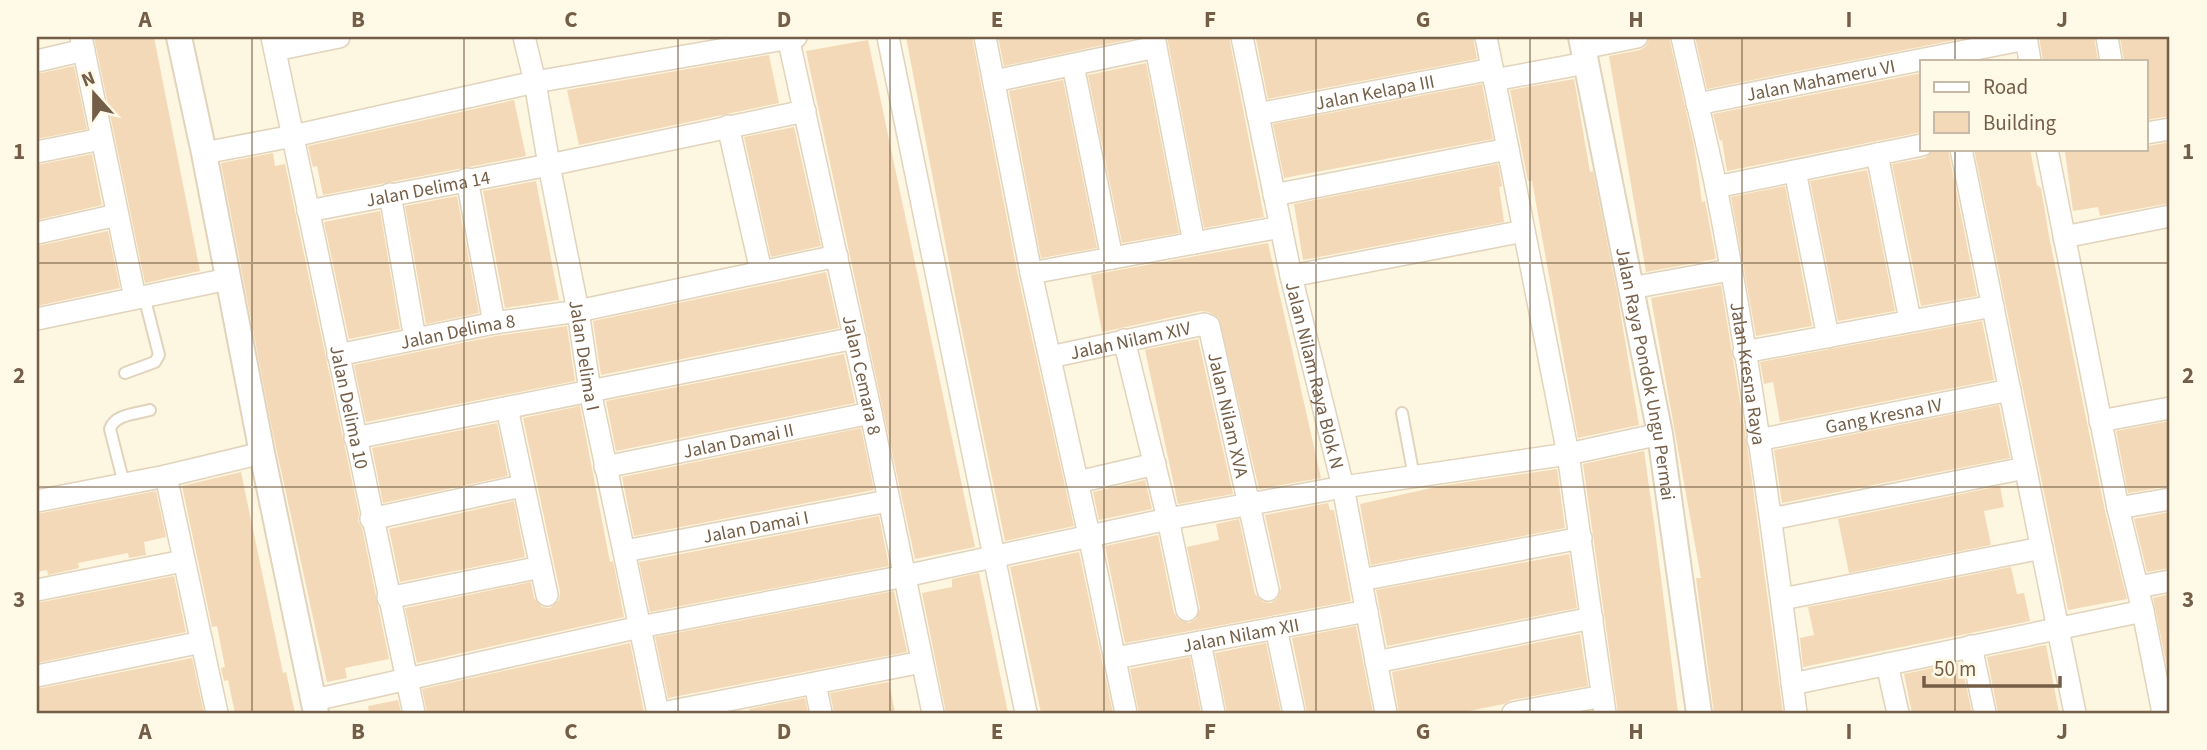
<svg xmlns="http://www.w3.org/2000/svg" width="2207" height="750" viewBox="0 0 2207 750" font-family="'Source Sans 3',sans-serif">
<style>
.building{fill:#f3d9b7}
.lines{fill:none;stroke-linecap:round;stroke-linejoin:round}
.service-casing{stroke:#e1d3bc;stroke-width:14}
.minor-casing{stroke:#e1d3bc;stroke-width:24}
.tertiary-casing{stroke:#e1d3bc;stroke-width:28}
.service{stroke:#fff;stroke-width:10}
.minor{stroke:#fff;stroke-width:21}
.tertiary{stroke:#fff;stroke-width:24}
.grid{fill:none;stroke:#745e47;stroke-width:2;stroke-opacity:0.55}
.labels{text-anchor:middle;stroke-width:5;stroke-linejoin:round;paint-order:stroke}
.street-label{font-size:19px;fill:#745e47;stroke:#fff9e7}
.neatline{fill:none;stroke:#745e47;stroke-width:2.5}
.grid-label{font-size:23px;text-anchor:middle;font-weight:bold;fill:#745e47}
</style>
<rect width="100%" height="100%" fill="#fdf6e0"/>
<g class="building">
<polygon points="94,37 154,37 200,271 145,283"/>
<polygon points="906,37 972,37 1018,276 1074,526 1005,541 960,321"/>
<polygon points="998,37 1141,37 1004,66"/>
<polygon points="1167,37 1229,37 1264,217 1204,228"/>
<polygon points="1268,37 1473,37 1477,59 1268,99 1256,39"/>
<polygon points="1669,37 1694,146 1702,202 1705,201 1716,259 1646,272 1609,56 1640,50 1646,46 1650,38"/>
<polygon points="1695,37 1970,37 1707,89"/>
<polygon points="2039,37 2094,37 2098,61 2043,61"/>
<polygon points="2120,37 2170,37 2170,116 2146,120 2146,61 2124,61"/>
<polygon points="868,40 975,547 915,559 806,51"/>
<polygon points="769,55 779,103 579,145 567,90"/>
<polygon points="1146,63 1179,233 1122,243 1088,75"/>
<polygon points="74,66 87,129 37,139 37,74"/>
<polygon points="1922,73 1922,132 1727,171 1722,140 1720,141 1713,114"/>
<polygon points="1574,79 1590,172 1593,171 1617,292 1639,425 1578,438 1532,181 1528,181 1510,90"/>
<polygon points="1063,80 1097,248 1041,258 1009,91"/>
<polygon points="1482,84 1493,139 1284,178 1273,124"/>
<polygon points="514,100 526,156 323,195 317,166 313,167 308,146"/>
<polygon points="794,127 821,246 771,257 744,137"/>
<polygon points="2170,142 2170,203 2100,216 2098,207 2073,211 2065,152 2081,149 2148,149 2148,146"/>
<polygon points="1941,149 1948,149 1977,296 1921,306 1892,164 1925,158 1934,150"/>
<polygon points="1974,149 2030,149 2037,185 2041,188 2049,236 2105,511 2127,599 2068,610"/>
<polygon points="273,153 275,166 285,164 359,514 358,521 362,528 389,659 345,668 347,678 327,682 271,424 221,163"/>
<polygon points="92,154 102,205 37,220 37,165"/>
<polygon points="1498,164 1502,186 1499,187 1504,222 1303,260 1294,204"/>
<polygon points="1867,170 1895,311 1838,321 1810,181"/>
<polygon points="536,181 559,300 505,308 483,191"/>
<polygon points="1785,186 1812,326 1756,336 1731,197"/>
<polygon points="457,196 479,313 426,324 405,206"/>
<polygon points="380,211 400,329 349,339 324,222"/>
<polygon points="108,231 120,288 37,306 37,246"/>
<polygon points="1268,243 1321,478 1259,489 1219,318 1209,312 1201,311 1102,332 1091,275"/>
<polygon points="826,272 839,328 601,375 593,321"/>
<polygon points="1721,285 1748,451 1783,713 1714,713 1696,578 1701,578 1651,298"/>
<polygon points="1982,321 1994,380 1780,422 1773,382 1764,384 1760,362"/>
<polygon points="567,326 575,381 366,422 354,365 496,336"/>
<polygon points="1198,339 1233,494 1178,504 1145,350"/>
<polygon points="844,354 855,403 616,451 606,401"/>
<polygon points="1999,405 2010,458 1782,503 1774,450"/>
<polygon points="580,406 610,562 613,561 624,617 417,663 405,608 531,582 534,598 542,607 550,608 559,600 560,592 523,418"/>
<polygon points="2170,421 2170,486 2128,493 2116,431"/>
<polygon points="497,423 508,476 383,503 372,448"/>
<polygon points="861,428 874,490 634,536 622,477"/>
<polygon points="1644,451 1654,522 1678,713 1618,713 1583,464"/>
<polygon points="1557,469 1565,528 1371,565 1360,504 1440,486"/>
<polygon points="241,472 283,673 286,672 295,713 235,713 228,680 224,681 221,668 225,667 217,626 212,627 182,486"/>
<polygon points="1145,480 1152,509 1099,520 1093,492"/>
<polygon points="2000,486 2004,507 1984,511 1991,545 1849,573 1838,519"/>
<polygon points="156,491 166,537 144,542 146,555 129,558 128,553 78,563 79,568 48,575 47,570 37,572 37,514"/>
<polygon points="514,501 525,557 400,582 389,529"/>
<polygon points="1328,503 1330,510 1334,510 1351,601 1125,643 1105,546 1158,535 1174,613 1178,619 1189,623 1196,619 1200,608 1187,547 1219,540 1216,524 1239,519 1255,594 1263,602 1271,603 1277,599 1281,588 1265,515"/>
<polygon points="2170,512 2170,568 2147,572 2134,519"/>
<polygon points="879,516 889,566 650,612 639,562"/>
<polygon points="1079,552 1113,713 1041,713 1010,567"/>
<polygon points="1569,554 1577,608 1387,646 1376,590"/>
<polygon points="2011,567 2017,594 2024,593 2030,621 1803,667 1800,638 1814,635 1808,607"/>
<polygon points="979,573 1008,713 978,713 977,711 946,713 922,593 952,587 952,579"/>
<polygon points="174,576 186,632 37,663 37,603"/>
<polygon points="894,591 907,652 668,698 655,637"/>
<polygon points="2170,594 2170,682 2153,598"/>
<polygon points="1356,626 1373,713 1307,713 1292,638"/>
<polygon points="1580,634 1588,686 1511,700 1504,704 1459,713 1399,713 1392,672"/>
<polygon points="630,643 644,712 427,713 422,689"/>
<polygon points="1266,643 1281,713 1227,713 1215,653"/>
<polygon points="2046,645 2059,713 1998,713 1987,657"/>
<polygon points="1190,657 1201,713 1139,713 1130,669"/>
<polygon points="192,658 204,713 37,713 37,689"/>
<polygon points="1961,662 1972,713 1912,713 1904,674"/>
<polygon points="889,682 895,713 834,713 830,693"/>
<polygon points="805,698 808,713 750,713 749,709"/>
<polygon points="398,700 401,713 369,713 368,706"/>
</g>
<g class="lines">
<defs>
<g id="service">
<polyline points="125,373 155,362 159,355 144,296"/>
<polyline points="1402,413 1414,477"/>
<path d="M124,484L110,429C115,414 136,414 150,410"/>
</g>
<g id="minor">
<polyline points="81,37 135,298"/>
<path id="s1" d="M272,37L414,713"/>
<path id="s2" d="M524,37L535,82L549,165L578,311L590,391L658,713"/>
<path id="s3" d="M788,37L871,413L933,713"/>
<polyline points="888,37 1026,713"/>
<polyline points="985,37 1031,273 1089,535 1126,713"/>
<polyline points="1154,37 1194,243"/>
<path id="s4" d="M1242,37L1291,276L1343,487L1386,713"/>
<polyline points="1486,37 1568,454 1605,713"/>
<path id="s5" d="M1682,37C1693,87 1706,137 1716,187C1750,361 1774,537 1796,713"/>
<polyline points="2026,37 2030,61"/>
<polyline points="2107,37 2111,61"/>
<polyline points="1583,48 1637,37"/>
<polyline points="275,50 339,37"/>
<polyline points="37,61 84,50"/>
<polyline points="1073,65 1112,258"/>
<polyline points="1494,80 1586,63"/>
<polyline points="994,81 1156,47"/>
<path id="s6" d="M1697,104L2026,39"/>
<path id="s7" d="M1258,114L1492,69"/>
<polyline points="728,126 761,271"/>
<polyline points="2146,133 2170,129"/>
<polyline points="1961,149 2075,713"/>
<polyline points="2047,149 2118,508 2143,611 2163,713"/>
<polyline points="37,152 101,139"/>
<polyline points="204,153 293,136 535,82 796,37"/>
<polyline points="1877,154 1910,320"/>
<polyline points="1795,171 1828,337"/>
<polyline points="467,179 494,323"/>
<polyline points="1716,187 1922,145"/>
<polyline points="390,194 415,339"/>
<polyline points="1274,195 1508,149"/>
<path id="s8" d="M308,211L549,165L805,111"/>
<polyline points="37,233 117,215"/>
<polyline points="2064,237 2170,216"/>
<polyline points="1031,273 1281,227"/>
<polyline points="1291,276 1524,231"/>
<polyline points="1631,288 1730,270"/>
<polyline points="37,319 228,279"/>
<polyline points="1124,340 1168,519 1187,610"/>
<polyline points="1744,352 1993,306"/>
<path id="s9" d="M338,355L494,323L578,311L837,256"/>
<path id="s10" d="M1050,357L1204,324L1209,326L1268,590"/>
<polyline points="507,408 547,595"/>
<polyline points="2100,421 2170,408"/>
<polyline points="355,438 855,338"/>
<path id="s11" d="M1758,440L2010,390"/>
<path id="s12" d="M605,467L871,413"/>
<polyline points="166,476 217,713"/>
<polyline points="1078,482 1155,464"/>
<polyline points="37,501 166,476 262,453"/>
<polyline points="2118,508 2170,499"/>
<polyline points="371,519 522,486"/>
<polyline points="1771,519 2025,468"/>
<path id="s13" d="M625,551L888,501"/>
<polyline points="1361,580 1581,538"/>
<polyline points="2138,587 2170,581"/>
<polyline points="37,590 183,561"/>
<polyline points="388,598 541,567"/>
<polyline points="1782,599 2042,548"/>
<polyline points="1276,628 1294,713"/>
<polyline points="1200,642 1214,713"/>
<polyline points="1971,646 1985,713"/>
<path id="s14" d="M1115,658L1367,611"/>
<polyline points="1376,662 1592,618"/>
<polyline points="1887,664 1898,713"/>
<polyline points="37,676 202,642"/>
<polyline points="815,684 821,713"/>
<polyline points="1792,684 2143,611"/>
<polyline points="314,700 640,627 905,576 1168,519 1343,487 1568,454 1660,434"/>
<polyline points="662,713 922,662"/>
<polyline points="1513,713 1603,696"/>
</g>
<g id="tertiary">
<polyline points="179,37 204,153 262,453 316,713"/>
<path id="s15" d="M1581,37L1660,434L1699,713"/>
</g>
</defs>
<use href="#service" class="service-casing"/>
<use href="#minor" class="minor-casing"/>
<use href="#tertiary" class="tertiary-casing"/>
<use href="#service" class="service"/>
<use href="#minor" class="minor"/>
<use href="#tertiary" class="tertiary"/>
</g>
<path class="grid" d="M252,37V713M464,37V713M678,37V713M890,37V713M1104,37V713M1316,37V713M1530,37V713M1742,37V713M1955,37V61M1955,149V713M37,263H2170M37,487H2170"/>
<g class="labels">
<g class="street-label">
<text dy="7" stroke="none"><textPath href="#s6" startOffset="126">Jalan Mahameru VI</textPath></text>
<text dy="7" stroke="none"><textPath href="#s7" startOffset="119">Jalan Kelapa III</textPath></text>
<text dy="7" stroke="none"><textPath href="#s8" startOffset="122">Jalan Delima 14</textPath></text>
<text dy="7" stroke="none"><textPath href="#s9" startOffset="122">Jalan Delima 8</textPath></text>
<text dy="7" stroke="none"><textPath href="#s10" startOffset="82">Jalan Nilam XIV</textPath></text>
<text dy="7" stroke="none"><textPath href="#s2" startOffset="324">Jalan Delima I</textPath></text>
<text dy="7" stroke="none"><textPath href="#s15" startOffset="343">Jalan Raya Pondok Ungu Permai</textPath></text>
<text dy="7" stroke="none"><textPath href="#s5" startOffset="343">Jalan Kresna Raya</textPath></text>
<text dy="7" stroke="none"><textPath href="#s3" startOffset="346">Jalan Cemara 8</textPath></text>
<text dy="7" stroke="none"><textPath href="#s4" startOffset="346">Jalan Nilam Raya Blok N</textPath></text>
<text dy="7" stroke="none"><textPath href="#s1" startOffset="378">Jalan Delima 10</textPath></text>
<text dy="7" stroke="none"><textPath href="#s10" startOffset="254">Jalan Nilam XVA</textPath></text>
<text dy="7" stroke="none"><textPath href="#s11" startOffset="128">Gang Kresna IV</textPath></text>
<text dy="7" stroke="none"><textPath href="#s12" startOffset="136">Jalan Damai II</textPath></text>
<text dy="7" stroke="none"><textPath href="#s13" startOffset="133">Jalan Damai I</textPath></text>
<text dy="7" stroke="none"><textPath href="#s14" startOffset="128">Jalan Nilam XII</textPath></text>
</g>
</g>
<rect width="2207" height="750" fill="none" stroke="#fff9e7" stroke-width="77"/>
<rect x="1920" y="60" width="228" height="91" fill="#fff9e7" stroke="#c7bba7" stroke-width="2"/>
<rect x="1934" y="82" width="35" height="10" fill="#ffffff" stroke="#c7bba7" stroke-width="2"/>
<text x="1983" y="94" font-size="21" fill="#745e47">Road</text>
<rect x="1934" y="112" width="35" height="21" fill="#f3d9b7" stroke="#c7bba7" stroke-width="2"/>
<text x="1983" y="130" font-size="21" fill="#745e47">Building</text>
<g transform="translate(94 94) rotate(339)" stroke="#fff9e7" stroke-width="5" paint-order="stroke">
<path d="M0-5L12 26L0 18L-12 26Z" fill="#745e47"/>
<text y="-10" font-size="19" font-weight="bold" text-anchor="middle" fill="#745e47">N</text>
</g>
<path d="M1924 676v10h136v-10" fill="none" stroke="#745e47" stroke-width="3.5"/>
<text x="1934" y="676" font-size="21" fill="#745e47" stroke="#fff9e7" stroke-width="5" paint-order="stroke">50 m</text>
<rect x="38" y="38" width="2130" height="674" class="neatline"/>
<g class="grid-label">
<text x="145" y="27">A</text>
<text x="358" y="27">B</text>
<text x="571" y="27">C</text>
<text x="784" y="27">D</text>
<text x="997" y="27">E</text>
<text x="1210" y="27">F</text>
<text x="1423" y="27">G</text>
<text x="1636" y="27">H</text>
<text x="1849" y="27">I</text>
<text x="2062" y="27">J</text>
<text x="19" y="159">1</text>
<text x="2188" y="159">1</text>
<text x="19" y="383">2</text>
<text x="2188" y="383">2</text>
<text x="19" y="607">3</text>
<text x="2188" y="607">3</text>
<text x="145" y="739">A</text>
<text x="358" y="739">B</text>
<text x="571" y="739">C</text>
<text x="784" y="739">D</text>
<text x="997" y="739">E</text>
<text x="1210" y="739">F</text>
<text x="1423" y="739">G</text>
<text x="1636" y="739">H</text>
<text x="1849" y="739">I</text>
<text x="2062" y="739">J</text>
</g>
</svg>
